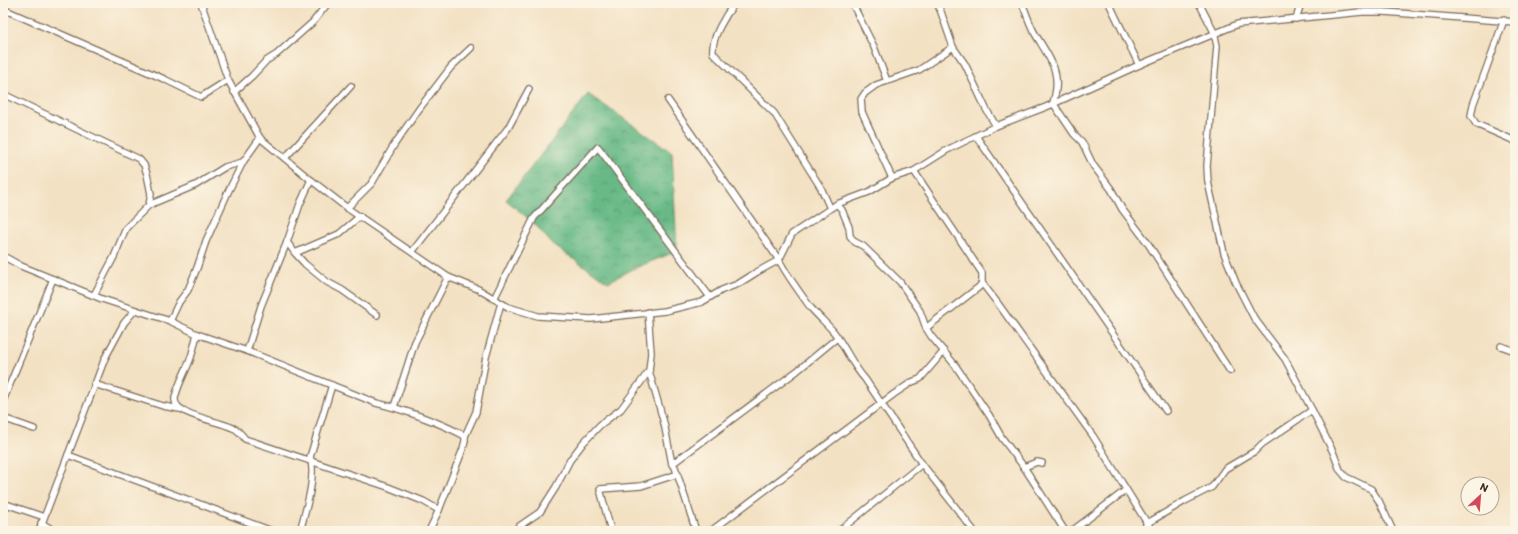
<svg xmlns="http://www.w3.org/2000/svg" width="1518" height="534" viewBox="0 0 1518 534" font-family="Itim,sans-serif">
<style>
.forest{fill:url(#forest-crowns);stroke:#517252}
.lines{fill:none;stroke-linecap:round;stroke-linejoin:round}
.minor-casing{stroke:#7b6a58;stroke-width:8}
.minor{stroke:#fff;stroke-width:5.5}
</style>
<defs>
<pattern id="forest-crowns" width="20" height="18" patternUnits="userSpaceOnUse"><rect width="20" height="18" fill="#67b986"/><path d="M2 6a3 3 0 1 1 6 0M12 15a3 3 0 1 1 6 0" fill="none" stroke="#56976d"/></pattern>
</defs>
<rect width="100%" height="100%" fill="#fcf5e5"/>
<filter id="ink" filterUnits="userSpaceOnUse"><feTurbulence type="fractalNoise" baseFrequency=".025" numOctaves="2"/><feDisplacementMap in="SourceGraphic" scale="8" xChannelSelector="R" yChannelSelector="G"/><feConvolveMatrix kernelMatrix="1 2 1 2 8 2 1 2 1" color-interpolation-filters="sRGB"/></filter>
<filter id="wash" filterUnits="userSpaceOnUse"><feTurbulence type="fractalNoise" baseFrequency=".012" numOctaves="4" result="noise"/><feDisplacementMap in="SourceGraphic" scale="16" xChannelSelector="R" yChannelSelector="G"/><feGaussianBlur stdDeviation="0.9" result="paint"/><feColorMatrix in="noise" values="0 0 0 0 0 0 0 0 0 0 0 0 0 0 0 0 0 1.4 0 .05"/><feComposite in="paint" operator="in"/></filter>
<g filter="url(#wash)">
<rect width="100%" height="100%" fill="#f3e1c3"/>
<polygon class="forest" points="588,94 672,152 677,251 635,268 608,282 553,245 535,224 506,200"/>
</g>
<g filter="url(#ink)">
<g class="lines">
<defs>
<g id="minor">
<polyline points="201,3 228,80 260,138 311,180 347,208 448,277 478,289 508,307 538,316 591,319 665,311 702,302 722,290 738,284 757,272 779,260 792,234 837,204 869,192 892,178 914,171 947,150 996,126 1046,107 1139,65 1238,24 1362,12 1384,12 1515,22"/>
<path d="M735,3C726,14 711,38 713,53L774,113L821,188L830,208"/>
<polyline points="852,3 874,47 887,81"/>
<polyline points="937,3 941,12 953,47 965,64 986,109 996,126"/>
<path d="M1022,3C1026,12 1029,23 1034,32C1049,58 1063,71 1053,103L1074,134L1082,142L1093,165L1111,189L1122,209L1147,242L1230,371"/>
<polyline points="1109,3 1139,65"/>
<polyline points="1199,3 1214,32 1217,46 1207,166 1208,182 1224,253 1236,283 1254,318 1285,359 1312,410 1333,452 1340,470 1346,477 1371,489 1379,501 1393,531"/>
<polyline points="3,9 164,79 201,97 228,80"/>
<polyline points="1296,19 1301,3"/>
<polyline points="1504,20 1473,105 1471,116 1476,124 1515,141"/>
<polyline points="234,92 252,76 266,61 277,54 313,22 328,3"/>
<polyline points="3,94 139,159 144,165 147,174 151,194 149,205 126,228 114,257 94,295"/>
<path d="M668,100L779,260C788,277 800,293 811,308C818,316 826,323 833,331C845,346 852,365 865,379L922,464L974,531"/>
<polyline points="976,136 1166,411"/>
<polyline points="285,158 351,86"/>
<polyline points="914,171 982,273 982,283 979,287 926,328"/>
<polyline points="892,178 862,112 861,99 865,93 876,85 919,70 953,47"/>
<polyline points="837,204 842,210 849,227 850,236 855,242 863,246 900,282 920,311 926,328 931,336 955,365 989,415 1002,438 1024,467 1037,462 1042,463"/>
<polyline points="149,205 196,185 225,167 243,162"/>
<polyline points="347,208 372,183 394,145 419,109 451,67 471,48"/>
<polyline points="287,242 295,253 339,234 360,216"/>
<polyline points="412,252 508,128 529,89"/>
<polyline points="295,253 305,264 327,282 342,290 377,315"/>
<path d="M3,256L21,266L102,299L170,321L197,334L247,351L376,403C403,409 441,423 465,436"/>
<polyline points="982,283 999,305 1093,436 1152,531"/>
<polyline points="494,299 534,218 598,147 710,297"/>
<polyline points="648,312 651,353 649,371 664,423 672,464 675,467 696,531"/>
<polyline points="170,321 179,302 188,290 197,268 206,241 228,192 243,162 260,138"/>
<path d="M197,334C195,342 193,352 190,360C185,373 178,384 175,398C172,416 224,421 237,430C240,433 243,436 245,439L388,487L423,501L439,510"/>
<polyline points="1501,346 1515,351"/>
<polyline points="247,351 261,306 287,242 300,204 311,180"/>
<polyline points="94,384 163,406 180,409"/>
<polyline points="3,401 53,279"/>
<polyline points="394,407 415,342 448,277"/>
<polyline points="3,418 34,429"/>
<polyline points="68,455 272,531"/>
<polyline points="672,464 797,371 837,338"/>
<polyline points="1024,467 1065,531"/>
<polyline points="3,503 44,517"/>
<polyline points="41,523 55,531"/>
<polyline points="1146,524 1185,501 1212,487 1225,469 1255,451 1262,444 1312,410"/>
<polyline points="39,531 105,358 124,323 135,310"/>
<path d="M300,531C305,512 317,476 310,457L332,385"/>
<polyline points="429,531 439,510 463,449 465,441 465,436 476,412 486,357 501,303"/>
<polyline points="516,531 518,527 540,512 556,487 570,460 583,443 600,425 621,409 649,371"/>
<polyline points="611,531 600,489 641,486 678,474"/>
<polyline points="711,531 894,394 912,382 920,379 944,351"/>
<polyline points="839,531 922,464"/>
<polyline points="1072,531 1126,490"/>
<polyline points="1514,531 1515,529"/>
</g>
</defs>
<use href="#minor" class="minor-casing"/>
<use href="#minor" class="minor"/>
</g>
</g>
<rect width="1518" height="534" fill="none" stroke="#fcf5e5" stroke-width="16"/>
<g transform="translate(1480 496) rotate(26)"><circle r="19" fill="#fcf5e5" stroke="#afa495"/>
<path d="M0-3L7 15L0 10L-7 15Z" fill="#d1495b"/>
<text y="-6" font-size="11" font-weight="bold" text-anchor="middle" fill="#3b2a1e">N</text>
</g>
</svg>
